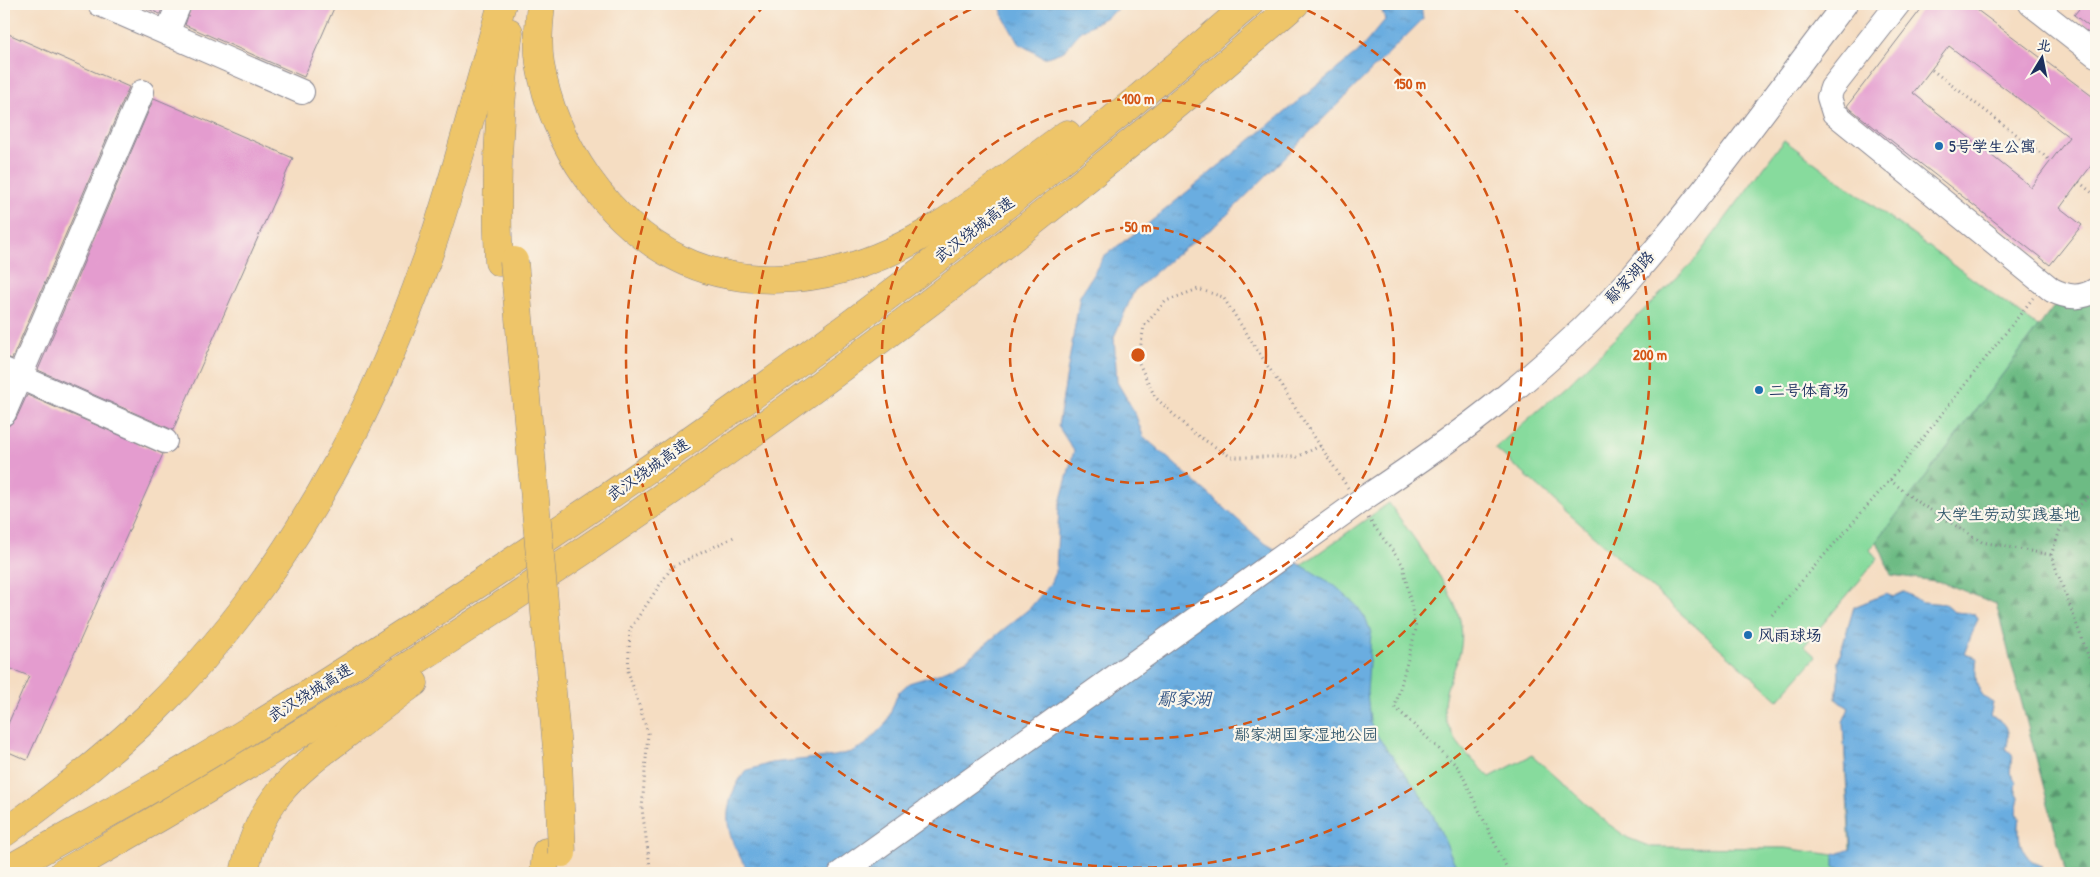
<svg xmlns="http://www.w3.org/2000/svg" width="2100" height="877" viewBox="0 0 2100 877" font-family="'Patrick Hand','LXGW WenKai TC',sans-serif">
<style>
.forest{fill:url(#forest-firs);stroke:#447571}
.park{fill:#87db9d;stroke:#51857e}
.water{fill:url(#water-ripples);stroke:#436e9f}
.building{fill:#e49ccf;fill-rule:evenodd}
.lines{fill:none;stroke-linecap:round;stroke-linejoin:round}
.minor-casing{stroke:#888690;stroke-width:26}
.highway-casing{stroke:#888690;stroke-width:29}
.path{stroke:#888690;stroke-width:3;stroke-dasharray:1 4;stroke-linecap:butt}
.minor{stroke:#fff;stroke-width:24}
.highway{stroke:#eec569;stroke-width:28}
.highway-bridge-casing{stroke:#888690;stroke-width:29;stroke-linecap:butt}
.highway-bridge{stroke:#eec569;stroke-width:28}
.ring{fill:none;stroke:#d45514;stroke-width:2.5;stroke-dasharray:9 6}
.poi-dot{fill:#1f6fb2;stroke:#fbf7ec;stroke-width:2}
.labels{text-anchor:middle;stroke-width:4.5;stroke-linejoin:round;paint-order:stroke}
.poi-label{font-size:16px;fill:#1b2f5e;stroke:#fbf7ec;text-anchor:start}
.street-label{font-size:16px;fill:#1b2f5e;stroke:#fbf7ec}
.park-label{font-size:16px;fill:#365a6e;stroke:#fbf7ec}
.water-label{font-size:18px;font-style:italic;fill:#335585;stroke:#fbf7ec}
.centre{fill:#d45514;stroke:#fbf7ec;stroke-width:2.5}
.ring-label{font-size:15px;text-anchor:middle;font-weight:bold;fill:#d45514;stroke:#fbf7ec;stroke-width:4.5;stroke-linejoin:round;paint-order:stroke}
</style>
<defs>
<pattern id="forest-firs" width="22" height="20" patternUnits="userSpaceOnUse" patternTransform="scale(1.25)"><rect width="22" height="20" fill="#6dbb84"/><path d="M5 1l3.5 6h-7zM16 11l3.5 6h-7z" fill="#59986f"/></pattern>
<pattern id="water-ripples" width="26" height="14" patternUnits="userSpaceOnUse" patternTransform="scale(1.25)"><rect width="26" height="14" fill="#6bade0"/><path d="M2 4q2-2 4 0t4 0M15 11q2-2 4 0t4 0" fill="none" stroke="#578db9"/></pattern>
</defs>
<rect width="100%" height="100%" fill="#fbf7ec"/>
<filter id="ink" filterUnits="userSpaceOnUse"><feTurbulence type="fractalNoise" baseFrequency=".02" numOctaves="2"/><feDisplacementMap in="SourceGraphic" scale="10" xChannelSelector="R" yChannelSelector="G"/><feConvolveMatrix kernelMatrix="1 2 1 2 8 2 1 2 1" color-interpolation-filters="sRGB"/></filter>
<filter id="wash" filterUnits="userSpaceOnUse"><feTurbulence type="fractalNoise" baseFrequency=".0096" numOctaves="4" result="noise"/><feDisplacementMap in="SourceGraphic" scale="20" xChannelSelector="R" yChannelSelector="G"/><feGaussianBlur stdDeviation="1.12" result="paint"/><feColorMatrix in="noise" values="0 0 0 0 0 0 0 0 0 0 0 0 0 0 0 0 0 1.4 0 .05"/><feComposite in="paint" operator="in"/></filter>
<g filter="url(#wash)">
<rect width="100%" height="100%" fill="#f5ddc2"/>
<polygon class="forest" points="2096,300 2096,873 2066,873 1996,604 1942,582 1891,575 1877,541 2058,301"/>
<g class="park">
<polygon points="1784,140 2038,327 1870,550 1878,559 1804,646 1816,657 1778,700 1495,448 1566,386 1693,262"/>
<path d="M1389,503C1410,534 1452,586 1460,620C1468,658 1446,673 1444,705C1443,715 1449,729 1454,737C1463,752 1478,765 1490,777L1532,755L1607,823L1628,838L1651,847L1785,848L1834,855L1850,850L1843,722L1849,708L1836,699L1839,675L1838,662L1854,607L1886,594L1893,597L1904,592L1922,602L1945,604L1954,612L1975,614L1978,618L1964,654L1977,658C1974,676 1975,694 1993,703L1990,716C2008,721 2011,732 2006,749L2012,755L2010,773L2016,782L2015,789L2019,797L2016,813L2020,818C2016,837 2021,858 2041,866L2042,873H869Z"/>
</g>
<g class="water">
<polygon points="1000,4 1123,4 1108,16 1081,31 1064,51 1044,58 1018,43 1003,16"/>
<path d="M1380,4H1421L1423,19L1219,223L1172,258L1134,291L1114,337L1117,382L1135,413L1143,436L1263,542L1334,585L1357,606L1366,619L1371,633L1367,692L1370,722L1378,737L1419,792L1435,819L1459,873H750C725,836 718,810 745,771L771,763L835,756L851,752L865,745L887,722L898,693L909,683L938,674L967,659L1030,608L1050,584L1056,570L1059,507L1074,451L1058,426L1080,296L1104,256L1149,223L1358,52L1385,20Z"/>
<path d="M1904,592L1922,602L1945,604L1954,612L1975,614L1978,618L1964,654L1977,658C1974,676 1975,694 1993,703L1990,716C2008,721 2011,732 2006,749L2012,755L2010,773L2016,782L2015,789L2019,797L2016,813L2020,818C2016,837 2021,858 2041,866L2042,873H1866L1834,867V855L1851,849L1843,722L1849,708L1836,699L1839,675L1838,662L1854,607L1886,594L1893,597Z"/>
</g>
<g id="blocks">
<g class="building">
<polygon points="136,4 164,4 160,14"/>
<polygon points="192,4 325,4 334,8 304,77 185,25"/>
<path d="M1925,4H1969L2096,99V159L2060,208L2082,225L2050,265L1847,106ZM1949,46L2069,137L2031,187L1913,93Z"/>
<polygon points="2083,4 2096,4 2096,32 2074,15"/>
<polygon points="4,32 129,87 12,359 4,356"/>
<polygon points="154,98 293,158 173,430 38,370"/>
<polygon points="27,395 163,454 27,760 4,750 4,733 29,676 4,666 4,430 16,419"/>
</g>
</g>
</g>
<g filter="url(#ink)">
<use href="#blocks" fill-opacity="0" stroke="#888690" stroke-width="1"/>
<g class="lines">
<defs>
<g id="minor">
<polyline points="100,4 302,92"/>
<path d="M1898,4L1832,88L1829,97L1834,113L2052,290C2068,298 2081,299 2096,290"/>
<polyline points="2031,4 2096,55"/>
<polyline points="167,33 179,4"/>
<polyline points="4,370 165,441"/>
<polyline points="4,413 142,92"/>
<path d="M841,873L1363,499C1459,436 1554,365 1631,278C1707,191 1774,96 1845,4"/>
</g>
<g id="highway">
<path d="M541,4C539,24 537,44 540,64C553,143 608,224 680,259C728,283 792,284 843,269C928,246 997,184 1067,134"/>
<path d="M499,262C495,184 498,109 509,32"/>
<path d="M4,833C55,797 105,758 151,714C283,585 371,422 431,248C458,168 479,85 502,4"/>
<path d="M4,872C66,836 129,803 190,766C310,695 428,618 544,540C789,376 1026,198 1249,4"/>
<path d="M63,873C501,625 916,335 1295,4"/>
<path d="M244,873C259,802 289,777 344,736C367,718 390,700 414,683"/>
<polyline points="544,873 546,852"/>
</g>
</defs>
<use href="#minor" class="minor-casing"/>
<use href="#highway" class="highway-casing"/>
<g class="path">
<polyline points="1932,70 2051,161"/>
<polyline points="2079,182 2096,196"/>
<path d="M1320,446L1297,457H1231L1192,432L1155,397L1138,361L1144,326L1166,301L1198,289L1223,297C1264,361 1306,424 1348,488"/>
<polyline points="1890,480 1916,501 1982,542 2051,555 2096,677"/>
<polyline points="1368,518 1403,565 1416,629 1395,707 1459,768 1509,873"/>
<polyline points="2051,555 2063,522 2096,489"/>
<polyline points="1772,615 1890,480 2033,298"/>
<polyline points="651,873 642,809 648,733 628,671 630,629 672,567 736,536"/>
</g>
<use href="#minor" class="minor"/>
<use href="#highway" class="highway"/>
<defs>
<polyline id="highway-bridge" points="514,261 558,760 562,853"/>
</defs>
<use href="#highway-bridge" class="highway-bridge-casing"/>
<use href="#highway-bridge" class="highway-bridge"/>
</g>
</g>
<g class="ring">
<circle cx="1138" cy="355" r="128"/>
<circle cx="1138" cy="355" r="256"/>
<path d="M1294 4A384 384 0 1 1 982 4"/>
<path d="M1512 6A512 512 0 1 1 764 6"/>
</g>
<g class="poi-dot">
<circle cx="1939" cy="146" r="5"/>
<circle cx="1759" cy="390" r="5"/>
<circle cx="1748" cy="635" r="5"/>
</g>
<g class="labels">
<g class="poi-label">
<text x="1949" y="152">5号学生公寓</text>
<text x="1769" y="396">二号体育场</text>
<text x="1758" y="641">风雨球场</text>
</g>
<g class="street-label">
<text transform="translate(974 229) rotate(-38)" y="6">武汉绕城高速</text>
<text transform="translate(1629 277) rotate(-48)" y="6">鄢家湖路</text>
<text transform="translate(648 469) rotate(-35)" y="6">武汉绕城高速</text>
<text transform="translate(310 692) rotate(-32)" y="6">武汉绕城高速</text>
</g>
<g class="park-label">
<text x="2008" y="520">大学生劳动实践基地</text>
<text x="1306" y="740">鄢家湖国家湿地公园</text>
</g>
<g class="water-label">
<text x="1184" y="705">鄢家湖</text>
</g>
</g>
<circle cx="1138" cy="355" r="8" class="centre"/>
<g class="ring-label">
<text x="1410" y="89">150 m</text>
<text x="1138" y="104">100 m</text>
<text x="1138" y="232">50 m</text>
<text x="1650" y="360">200 m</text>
</g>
<rect width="2100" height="877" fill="none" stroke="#fbf7ec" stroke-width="20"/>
<g transform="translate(2042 58) rotate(10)" stroke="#fbf7ec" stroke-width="4" paint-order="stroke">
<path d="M0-4L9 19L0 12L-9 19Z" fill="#1b2f5e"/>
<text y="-8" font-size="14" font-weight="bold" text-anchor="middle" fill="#1b2f5e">北</text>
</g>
</svg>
